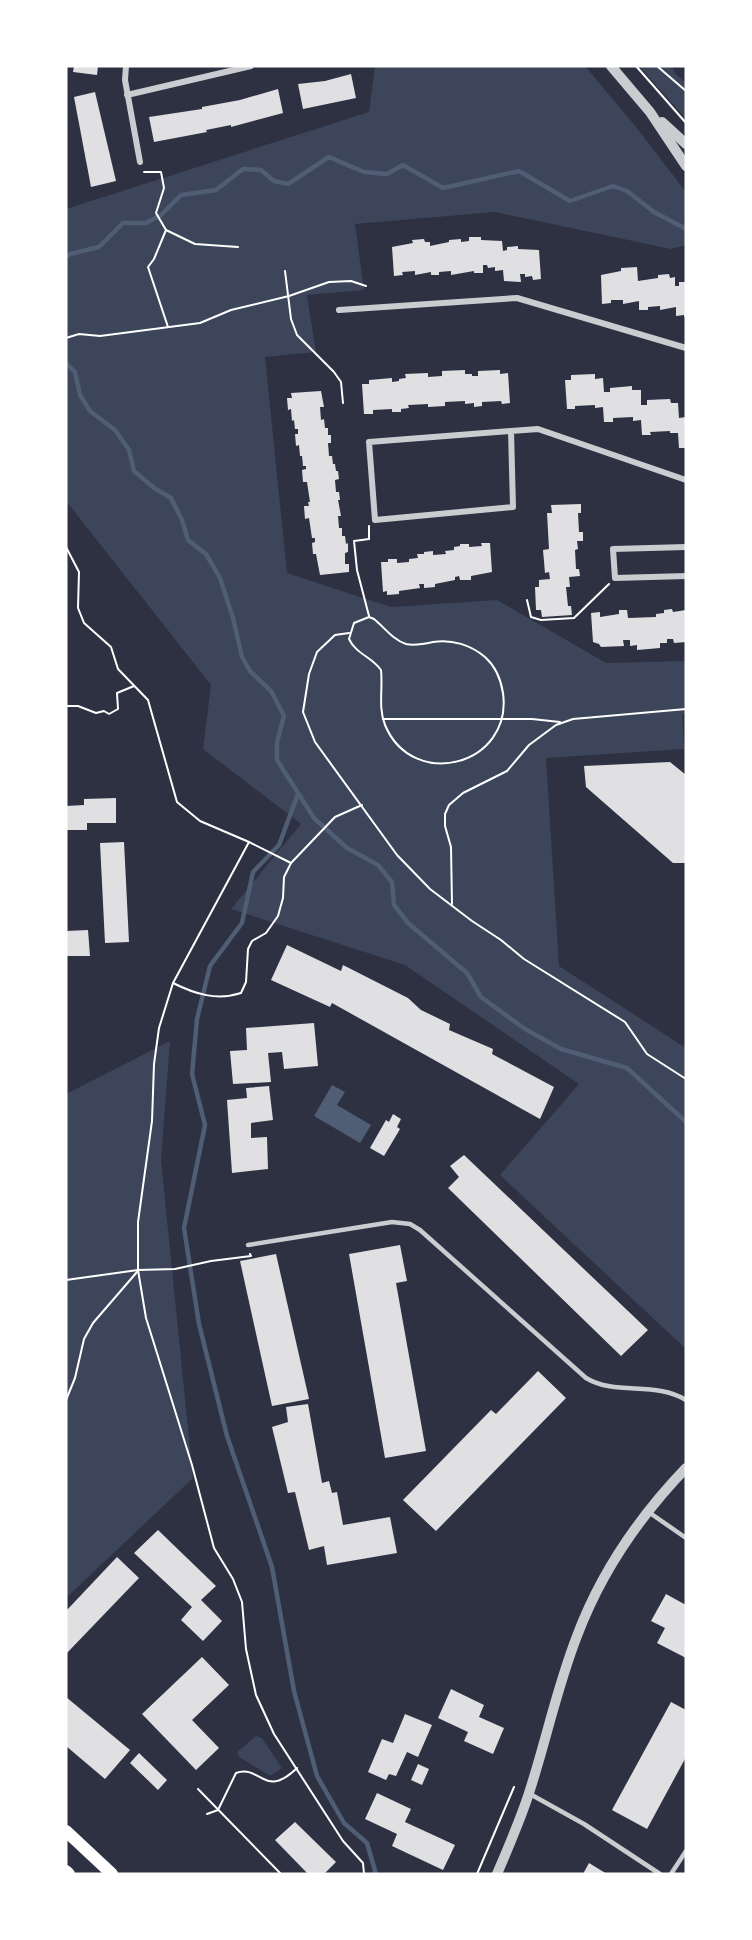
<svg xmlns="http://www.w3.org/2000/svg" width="752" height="1940" viewBox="0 0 752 1940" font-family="Literata,serif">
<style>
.green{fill:#3c4559}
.water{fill:#4f5d75}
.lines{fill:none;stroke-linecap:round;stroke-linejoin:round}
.stream{stroke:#4f5d75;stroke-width:4.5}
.building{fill:#e0e0e3}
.path{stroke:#fff;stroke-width:2}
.service{stroke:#caccd0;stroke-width:4.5}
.minor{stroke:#caccd0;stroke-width:6}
.tertiary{stroke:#caccd0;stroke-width:10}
.secondary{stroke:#fff;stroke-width:12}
</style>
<rect width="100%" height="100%" fill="#2d3142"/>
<g class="green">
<polygon points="375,66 585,66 636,127 686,192 686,245 671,249 495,212 355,224 364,290 307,295 316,352 265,357 287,573 391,607 497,600 606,663 686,661 686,714 682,714 684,749 546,758 559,966 686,1048 686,1349 500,1175 579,1084 405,965 231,909 301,824 203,749 211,685 66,501 66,209 369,112"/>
<polygon points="639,66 672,66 675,73 686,83 686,119"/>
<polygon points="170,1041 161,1160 193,1478 66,1598 66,1094"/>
<polygon points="256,1736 262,1738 282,1768 270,1776 239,1757 237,1752"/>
</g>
<polygon class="water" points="332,1085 345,1092 337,1105 371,1125 360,1143 314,1116"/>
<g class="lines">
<g class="stream">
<polyline points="66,257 70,254 99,247 123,223 146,223 161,215 181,195 216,190 243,169 261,170 274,181 288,184 329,157 364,172 387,174 403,165 443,188 519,171 570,201 613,186 627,191 654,212 686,229"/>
<polyline points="66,363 75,372 80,395 90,411 115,430 129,450 134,471 154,488 171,498 182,520 188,540 206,554 220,578 233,618 242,657 250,671 271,691 284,716 277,742 277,760 314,818 347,848 378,865 392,882 394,905 408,923 467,973 481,997 525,1029 561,1049 627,1068 686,1122"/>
<polyline points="298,794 279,845 253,872 242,923 210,966 197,1019 192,1074 205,1125 184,1228 199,1324 227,1436 272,1567 294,1691 317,1776 344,1823 367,1843 376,1874"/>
</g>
</g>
<g class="building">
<polygon points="74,66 98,66 97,75 73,72"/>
<polygon points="351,74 356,98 303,109 298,84 325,81"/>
<polygon points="278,89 283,113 231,127 231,125 206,130 207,132 154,142 149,117 202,109 202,107 240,100"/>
<polygon points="95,92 116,181 91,187 74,97"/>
<polygon points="469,237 481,237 481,240 502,241 503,251 507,250 507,247 518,246 518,249 539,250 541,279 533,280 532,276 525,277 525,274 520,274 521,282 504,281 503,270 495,271 495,267 488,268 487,265 483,265 483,273 474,273 474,271 451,275 451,271 439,272 439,275 431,275 431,272 415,275 415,271 402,272 403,275 394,276 392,247 413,243 412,240 424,239 425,242 430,242 430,246 449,242 449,240 461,239 461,242 469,241"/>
<polygon points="637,267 638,281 658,278 658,275 669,274 670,278 675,277 675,286 679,286 679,282 686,282 686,317 684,317 684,315 676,316 676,307 660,310 660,306 648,307 648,310 639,310 639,301 623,304 623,300 611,300 611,303 602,304 601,275 621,271 621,268"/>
<polygon points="465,370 465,374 472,374 472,376 478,376 478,371 500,370 500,374 508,373 510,403 502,404 501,401 482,402 482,406 474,407 474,403 465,404 465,401 445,402 445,406 428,407 428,404 408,405 409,408 401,409 401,412 392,412 392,409 373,410 373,414 364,414 362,384 369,384 369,380 392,378 392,382 399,381 399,379 406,378 405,374 428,373 428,377 442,376 442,371"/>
<polygon points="595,374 595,379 603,378 604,392 610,392 610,388 632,386 632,390 641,390 641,405 647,405 647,400 670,399 671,403 678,403 679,418 686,417 686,448 679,448 678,433 670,433 670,431 650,432 651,435 642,435 641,420 633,421 633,417 613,418 613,422 604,422 603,407 595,408 595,405 575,406 575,409 567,409 565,380 571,380 571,375"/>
<polygon points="321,391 324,407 320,407 321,420 324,419 325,428 328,428 328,435 331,435 331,443 328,443 329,456 332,456 333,464 335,464 336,471 338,471 339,479 335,480 336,492 339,492 340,500 338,500 341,516 338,516 339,528 342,528 342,536 345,536 346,544 348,543 348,552 345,553 345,564 349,564 349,572 320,575 316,554 313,554 312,543 315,542 315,538 312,538 309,518 305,519 304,506 309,506 308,502 310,502 307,482 303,482 302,470 306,469 306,466 303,466 302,456 300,456 299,445 296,446 295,434 298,434 298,429 295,429 294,420 292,421 291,409 288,410 287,398 292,398 291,393"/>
<polygon points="581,504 581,513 578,513 579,532 583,532 583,541 577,541 578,549 575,550 576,569 579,569 580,576 569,577 570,587 566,587 568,606 571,606 572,615 542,617 541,610 536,610 535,587 539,587 539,580 550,579 549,572 545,573 543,550 549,549 547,513 552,513 551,505"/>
<polygon points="481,543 490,543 492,572 471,576 471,580 460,580 459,576 455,577 455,580 435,584 435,587 424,588 424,584 419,584 420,588 399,591 399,594 387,595 387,591 383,592 381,562 388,562 388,559 397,559 397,563 409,562 409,559 418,558 417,554 424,554 424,552 433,551 433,555 446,554 445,551 454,550 454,547 460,546 460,544 469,544 469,547 482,546"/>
<polygon points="672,609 673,612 686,610 686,642 674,643 673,639 667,639 667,643 660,643 660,648 637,650 637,645 630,646 630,640 623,640 624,646 601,647 599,644 593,642 591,613 600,612 600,617 619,614 619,610 627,610 628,618 656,617 656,614 664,613 664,610"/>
<polygon points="670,762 686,775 686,863 673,863 586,787 584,766"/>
<polygon points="116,798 116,823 87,823 87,830 66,830 66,806 84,805 84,799"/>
<polygon points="124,842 129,942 105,943 100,843"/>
<polygon points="88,930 90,956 66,956 66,931"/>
<polygon points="287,945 341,971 343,965 408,998 421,1010 450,1024 449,1030 493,1049 492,1054 554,1087 540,1119 332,1003 330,1007 271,980"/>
<polygon points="314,1023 318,1066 284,1069 282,1052 268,1053 271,1082 233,1084 230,1051 247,1050 246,1028"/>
<polygon points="269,1086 273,1120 251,1123 251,1138 267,1137 268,1169 232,1173 227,1100 247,1098 246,1088"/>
<polygon points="393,1114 401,1119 397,1127 400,1129 384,1156 370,1148 386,1120 389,1122"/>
<polygon points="464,1155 648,1330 621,1356 448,1188 459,1177 450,1166"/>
<polygon points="400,1245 407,1281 396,1283 426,1451 385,1458 349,1254"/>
<polygon points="276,1254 309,1399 272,1406 240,1261"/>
<polygon points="538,1371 566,1398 436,1531 403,1500 491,1410 496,1414"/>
<polygon points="308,1404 322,1483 329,1481 332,1493 337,1492 343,1525 390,1517 397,1553 327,1565 324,1546 309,1550 295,1492 288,1493 272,1427 288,1422 286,1407"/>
<polygon points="158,1530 216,1586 201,1600 222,1621 203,1641 181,1620 192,1607 134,1553"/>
<polygon points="117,1557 139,1578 66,1654 66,1611"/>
<polygon points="666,1594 686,1605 686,1658 657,1643 665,1628 651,1621"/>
<polygon points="202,1657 229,1685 192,1720 219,1748 196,1770 142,1714"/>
<polygon points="451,1689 484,1705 479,1717 504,1728 493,1754 464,1741 468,1732 438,1718"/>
<polygon points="66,1697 130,1750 105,1779 66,1746"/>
<polygon points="671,1702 686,1710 686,1757 647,1829 612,1810"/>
<polygon points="405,1714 432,1725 418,1757 407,1752 396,1776 389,1774 386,1780 368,1772 382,1739 393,1743"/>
<polygon points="139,1753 167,1780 158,1790 130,1763"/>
<polygon points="418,1764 429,1769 422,1785 411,1780"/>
<polygon points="377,1793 411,1809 405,1822 455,1845 443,1870 392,1846 397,1834 365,1819"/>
<polygon points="295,1822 336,1862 325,1873 327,1874 308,1874 275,1840"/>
<polygon points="589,1863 607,1874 583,1874"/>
</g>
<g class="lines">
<g class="path">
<polyline points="636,66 686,123"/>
<polyline points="657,66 686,91"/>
<polyline points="144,172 161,172 164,188 156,213 166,230 195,244 238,247"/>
<polyline points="166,230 154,259 148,267 168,327"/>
<polyline points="285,271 291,319 297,335 334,372 341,382 343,403"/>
<polyline points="66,338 79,334 100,336 200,323 231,310 289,296 329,282 351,281 366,286"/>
<polyline points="66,547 79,572 78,608 84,623 111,647 118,669 148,700 177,802 200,821 249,842 291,863 335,817 362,805"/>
<polyline points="527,600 531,617 541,620 574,618 609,584"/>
<polyline points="369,616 357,570 354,541 369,539 369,526"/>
<path d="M369,617L374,619C384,627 393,640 406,644C415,646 424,644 433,642C452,639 471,645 485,657C495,666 501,680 503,693C513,765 413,792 385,725C378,708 383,688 381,670C372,657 356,654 349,639L354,623Z"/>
<polyline points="349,633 335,635 317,652 309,674 303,712 315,742 397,855 430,889 472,921 501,940 524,959 625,1022 647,1054 686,1079"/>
<polyline points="66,706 78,706 96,713 104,711 109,714 118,709 117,693 134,686"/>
<polyline points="383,719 532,719 560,722"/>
<path d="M291,863L284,877L283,898L278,916L266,933L252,941L248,949L246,982L241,993C217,1001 195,994 173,983L159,1028L154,1064L152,1121L138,1222V1270L146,1318L192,1465L214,1548L233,1579L242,1602L246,1649L256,1695L274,1734L343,1841L363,1863L364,1874"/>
<polyline points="452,904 451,847 445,826 445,814 449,805 463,793 507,771 529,745 556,725 573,719 686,709"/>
<polyline points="173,983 249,842"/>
<polyline points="66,1280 138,1270 175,1269 211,1261 251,1256 250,1254"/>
<polyline points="66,1400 75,1378 84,1339 93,1323 137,1272"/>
<polyline points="198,1789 281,1874"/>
<path d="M207,1814L218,1810L236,1773C261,1764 264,1800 297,1768"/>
<polyline points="477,1874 514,1787"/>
</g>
<g class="service">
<path d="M248,1245L392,1222L410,1224L420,1230L586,1378C616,1396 655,1381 686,1400"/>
<polyline points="650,1513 686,1538"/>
<polyline points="530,1794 584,1824 660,1874"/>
<polyline points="671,1874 686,1851"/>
</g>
<g class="minor">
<polyline points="126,66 125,80 140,162"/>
<polyline points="127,95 251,66"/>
<polyline points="339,310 517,298 686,348"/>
<polyline points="511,431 513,507 375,520 369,442 511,431 538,429 686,480"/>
<polyline points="686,547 613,549 615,578 686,576"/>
</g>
<g class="tertiary">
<polyline points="611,66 650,112 686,166"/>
<polyline points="662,122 686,144"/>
<path d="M497,1874C508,1848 520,1821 529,1793C546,1741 557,1687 577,1636C601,1572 639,1517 686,1468"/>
</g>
<g class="secondary">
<polyline points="66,1831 112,1874"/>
<polyline points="66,1871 69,1874"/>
</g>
</g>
<rect width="752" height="1940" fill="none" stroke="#ffffff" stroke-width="135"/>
</svg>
